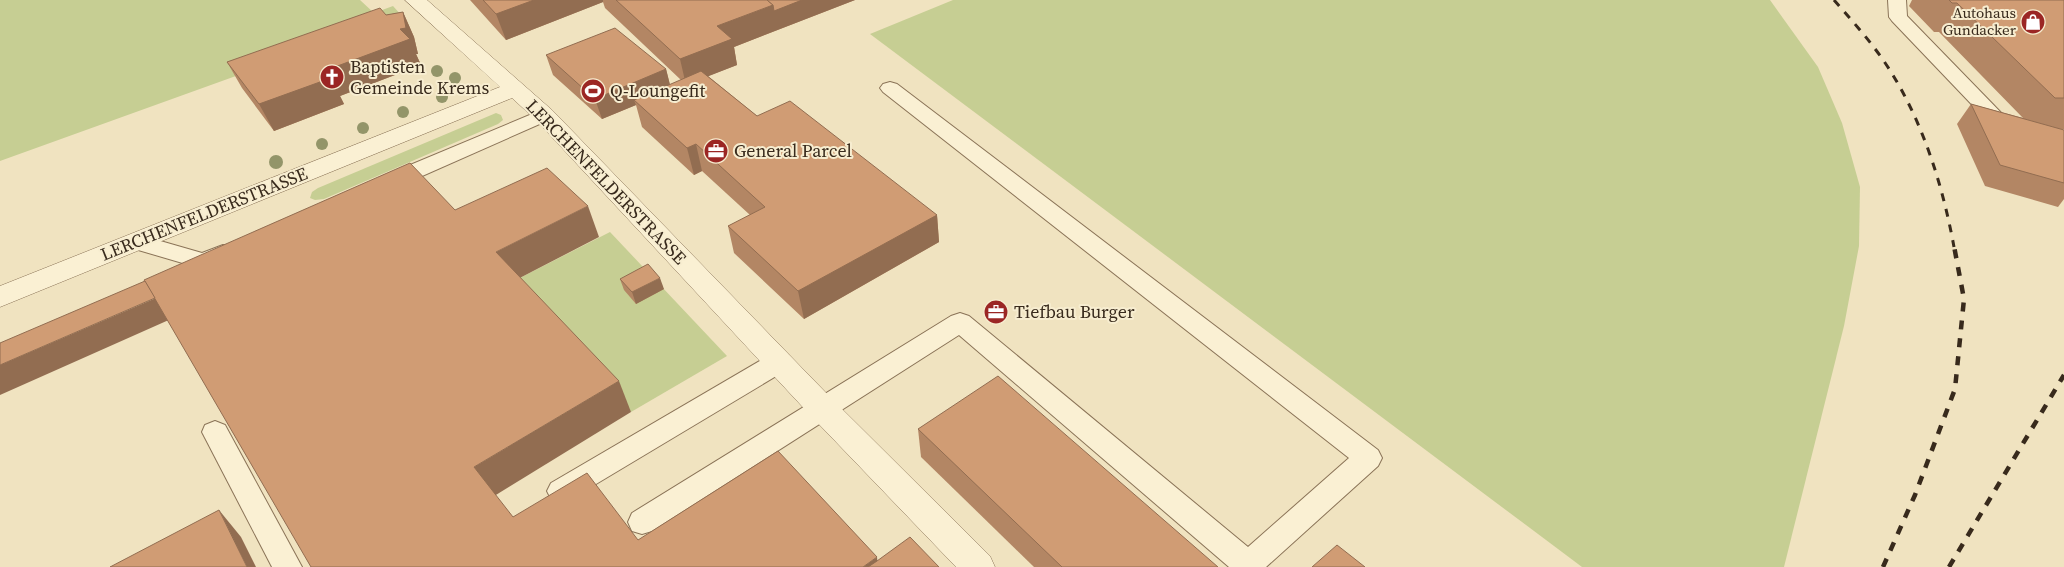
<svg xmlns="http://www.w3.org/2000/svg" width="2064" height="567" viewBox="0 0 2064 567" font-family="'Source Serif 4',serif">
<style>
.green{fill:#c6ce93}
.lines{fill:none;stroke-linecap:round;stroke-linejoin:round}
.service-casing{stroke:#8a7357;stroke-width:2}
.minor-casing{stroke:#8a7357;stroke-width:1}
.service{fill:#faf0d3;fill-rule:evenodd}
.minor{fill:#faf0d3;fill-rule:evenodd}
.rail-far1{stroke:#382a1c;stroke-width:3;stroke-dasharray:8 8;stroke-linecap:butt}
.rail{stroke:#382a1c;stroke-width:4.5;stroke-dasharray:9 9;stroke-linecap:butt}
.tree{fill:#939569}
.wall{fill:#b38664}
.shaded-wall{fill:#926d51}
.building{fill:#d09c74;stroke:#926d51}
.labels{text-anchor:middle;stroke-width:4;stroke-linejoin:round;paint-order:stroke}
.far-poi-label{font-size:15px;fill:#382a1c;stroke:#f7edd0;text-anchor:end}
.poi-label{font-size:18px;fill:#382a1c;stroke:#f7edd0;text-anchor:start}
.street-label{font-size:18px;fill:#382a1c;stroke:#f7edd0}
</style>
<rect width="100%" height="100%" fill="#f0e3c0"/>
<g class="green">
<polygon points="0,0 360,0 374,13 393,6 402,16 0,161"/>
<polygon points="953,0 1770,0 1818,67 1842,123 1860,187 1859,246 1844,326 1784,567 1582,567 870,34"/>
<polygon points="496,113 501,115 503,120 498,124 324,199 315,200 310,198 312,192 318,188"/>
<polygon points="610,232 727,356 631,412 510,283"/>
</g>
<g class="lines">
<defs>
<g id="service">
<polygon points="1888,0 1906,0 1907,16 2014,126 2017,130 2014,134 2007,136 2000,134 1892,21 1889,17"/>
<polygon points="890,82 897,84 1378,450 1382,458 1378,466 1266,567 1229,567 959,335 652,531 642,534 632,531 628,522 632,513 951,316 960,313 969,316 1248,547 1349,458 883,92 880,88 883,84"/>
<polygon points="544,109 551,111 554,115 551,119 395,188 387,190 379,188 376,183 379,178"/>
<polygon points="136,234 202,253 223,245 231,247 235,253 231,259 203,269 128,247 125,242 128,237"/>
<polygon points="779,353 788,355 792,362 788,369 571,499 561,503 551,499 547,491 551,483 770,355"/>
<polygon points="215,421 225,425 302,567 272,567 202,432 205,425"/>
</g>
<polygon id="minor" points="405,0 427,0 552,110 833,400 990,556 995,567 956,567 811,416 536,120 512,98 0,307 0,286 500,87"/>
</defs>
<use href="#service" class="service-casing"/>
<use href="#minor" class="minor-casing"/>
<use href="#service" class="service"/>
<use href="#minor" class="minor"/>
<path class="rail-far1" d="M1834,0C1854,23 1875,46 1891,72C1924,125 1943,187 1954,247"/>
<g class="rail">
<polyline points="1883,567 1915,495 1955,389 1964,299 1954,246"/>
<polyline points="1949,567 2064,375"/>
</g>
</g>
<g class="tree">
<circle cx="437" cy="71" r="6"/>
<circle cx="455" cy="78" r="6"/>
<circle cx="442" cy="97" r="6"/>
<circle cx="403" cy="112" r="6"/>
<circle cx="363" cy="128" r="6"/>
<circle cx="322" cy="144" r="6"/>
<circle cx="276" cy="162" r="7"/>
</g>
<g class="wall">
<polygon points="470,0 855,0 734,47 737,65 708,76 757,116 937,215 939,242 804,319 734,253 728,226 750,215 702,171 694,175 642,127 636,105 602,119 553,75 546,55 666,69 670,85 681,80 605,8 603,2 506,40"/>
<polygon points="1912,0 2064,0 2064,129 2060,129 2064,130 2064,199 2058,207 1985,186 1957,124 1971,104 2023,118 1939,32 1934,32 1909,6"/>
<polygon points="403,12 414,37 418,54 416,54 421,65 340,96 344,104 274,131 242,88 227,62 386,15"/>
<polygon points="620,279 664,289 636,304 624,290"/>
<polygon points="918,429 1218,567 1034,567 921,457"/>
</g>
<g class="shaded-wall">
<polygon points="534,0 603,0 603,2 506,40 496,14"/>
<polygon points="802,0 855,0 734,47 737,65 686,85 680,59 717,26 773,5"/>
<polygon points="403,12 414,37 418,54 416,54 421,65 340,96 344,104 274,131 259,104 400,29"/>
<polygon points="666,69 671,89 634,100 636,105 602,119 595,99"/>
<polygon points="696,144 702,171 694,175 687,148"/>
<polygon points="588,206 599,237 510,283 496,252"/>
<polygon points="937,215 939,242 804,319 798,291"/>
<polygon points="660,278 664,289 636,304 632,292"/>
<polygon points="156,298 171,319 0,395 0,365"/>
<polygon points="619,381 631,412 491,498 474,467"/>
<polygon points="219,510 241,537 256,567 247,567"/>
<polygon points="877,557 878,567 863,567"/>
</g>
<g class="building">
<polygon points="483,0 534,0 496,14"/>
<polygon points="616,0 767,0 773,5 717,26 732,39 680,59"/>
<polygon points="767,0 802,0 774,11 773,5"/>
<polygon points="1949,0 2064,0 2064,98 2055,98 1957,3 1952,3"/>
<polygon points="380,8 386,15 403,12 406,28 400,29 410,39 324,71 331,78 259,104 227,62"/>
<polygon points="615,28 666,69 595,99 546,55"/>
<polygon points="701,71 757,116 790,101 937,215 798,291 728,226 765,207 696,144 687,148 634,100"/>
<polygon points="1971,104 2064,130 2064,183 2000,165"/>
<polygon points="410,163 455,210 547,168 588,206 496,252 619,381 474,467 513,517 587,473 638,540 778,451 877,557 863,567 311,567 144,280"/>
<polygon points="648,264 660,278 632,292 620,279"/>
<polygon points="145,281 155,298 0,365 0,343"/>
<polygon points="998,376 1218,567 1062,567 918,429"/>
<polygon points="219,510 247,567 110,567"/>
<polygon points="910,537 939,567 868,567 877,561"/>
<polygon points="1337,545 1365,567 1312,567"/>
</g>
<defs>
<symbol id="shop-disc" viewBox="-11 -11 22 22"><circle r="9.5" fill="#9b2624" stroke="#f7edd0"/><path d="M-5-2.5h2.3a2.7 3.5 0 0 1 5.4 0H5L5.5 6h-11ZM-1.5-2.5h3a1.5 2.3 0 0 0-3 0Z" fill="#fff"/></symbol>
<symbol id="church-disc" viewBox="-11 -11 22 22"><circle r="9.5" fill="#9b2624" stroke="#f7edd0"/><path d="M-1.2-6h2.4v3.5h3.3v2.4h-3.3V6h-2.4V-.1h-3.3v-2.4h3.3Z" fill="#fff"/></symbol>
<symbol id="stadium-disc" viewBox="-11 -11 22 22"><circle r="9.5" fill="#9b2624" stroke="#f7edd0"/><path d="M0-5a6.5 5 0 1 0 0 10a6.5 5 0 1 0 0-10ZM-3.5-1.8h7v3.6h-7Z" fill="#fff"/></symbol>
<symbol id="office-disc" viewBox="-11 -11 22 22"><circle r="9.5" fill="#9b2624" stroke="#f7edd0"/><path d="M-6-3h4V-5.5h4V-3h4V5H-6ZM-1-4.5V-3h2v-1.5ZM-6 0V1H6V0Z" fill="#fff"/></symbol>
</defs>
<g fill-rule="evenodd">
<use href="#shop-disc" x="2019" y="8" width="28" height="28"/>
<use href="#church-disc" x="318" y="63" width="28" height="28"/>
<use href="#stadium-disc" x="579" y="77" width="28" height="28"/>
<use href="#office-disc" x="702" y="137" width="28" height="28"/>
<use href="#office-disc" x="982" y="298" width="28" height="28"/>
</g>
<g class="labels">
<g class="far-poi-label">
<text x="2016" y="18">Autohaus<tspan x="2016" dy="17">Gundacker</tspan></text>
</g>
<g class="poi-label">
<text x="350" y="73">Baptisten<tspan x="350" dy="21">Gemeinde Krems</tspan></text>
<text x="610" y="97">Q-Loungefit</text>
<text x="734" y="157">General Parcel</text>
<text x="1014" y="318">Tiefbau Burger</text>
</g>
<g class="street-label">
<text transform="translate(606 182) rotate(46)" y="6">LERCHENFELDERSTRASSE</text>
<text transform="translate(204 214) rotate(-22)" y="6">LERCHENFELDERSTRASSE</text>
</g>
</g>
</svg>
